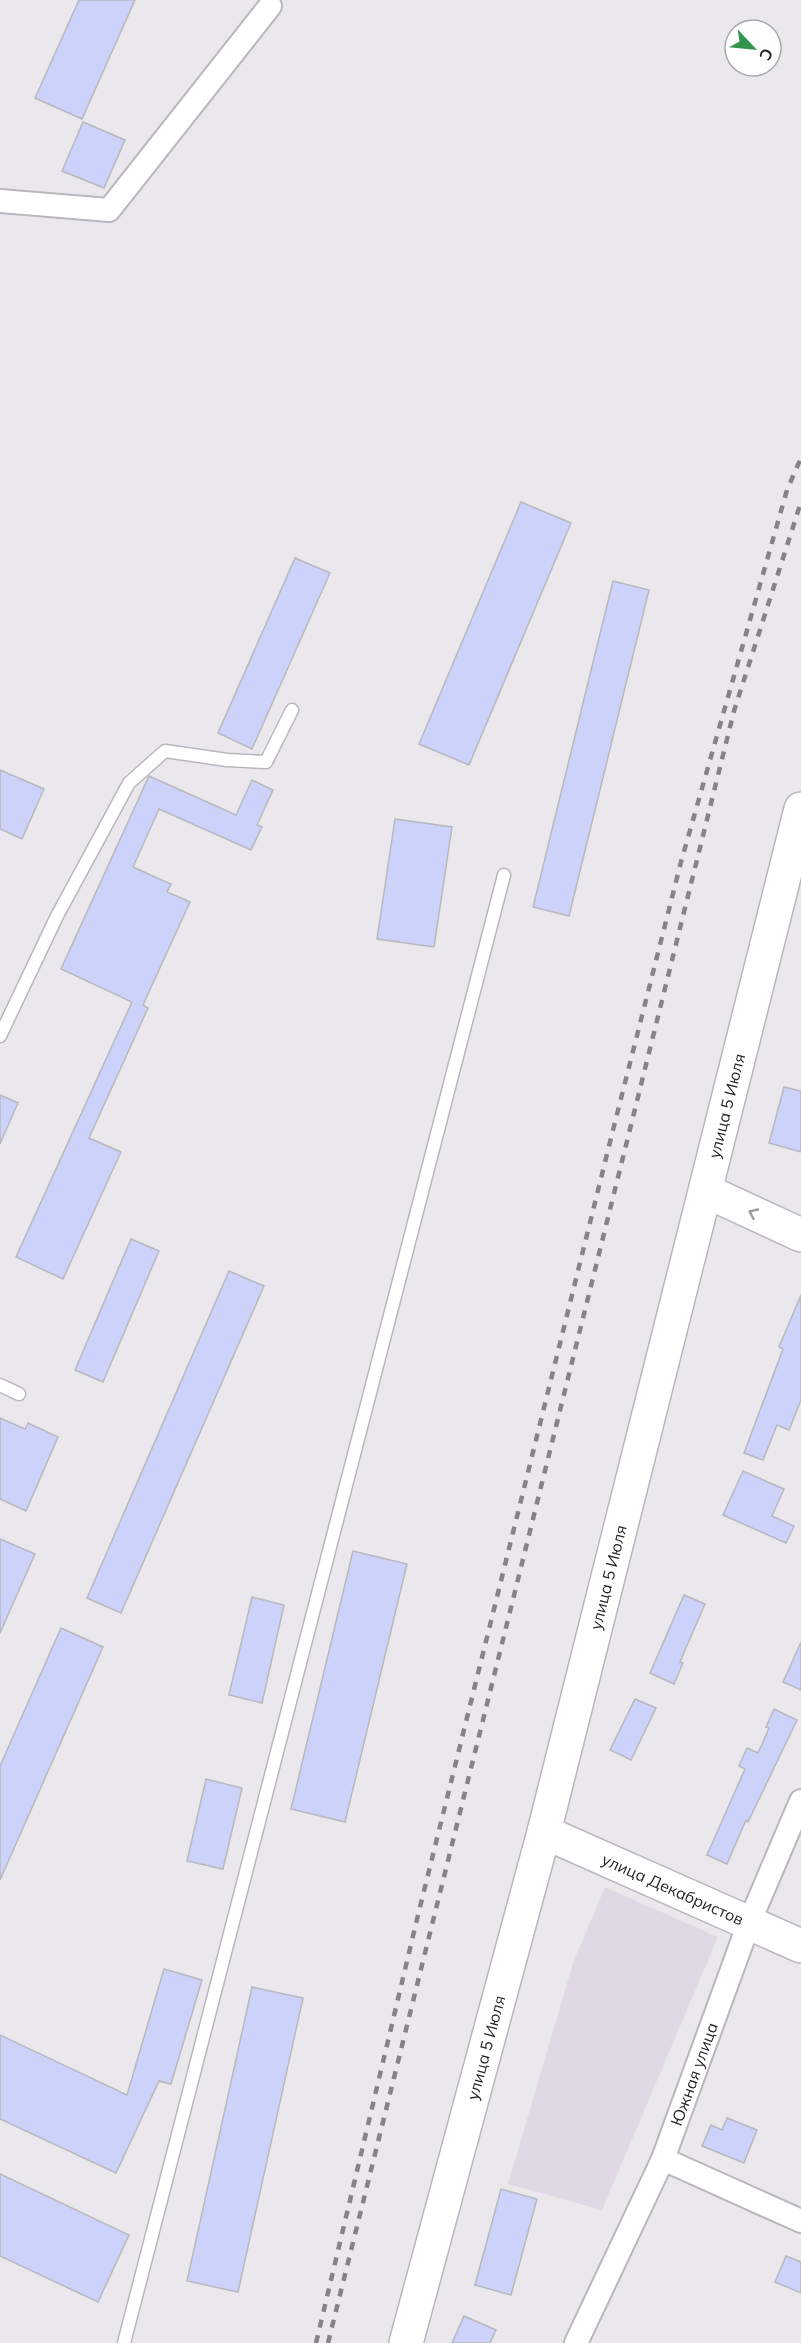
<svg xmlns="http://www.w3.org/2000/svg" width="801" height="2343" viewBox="0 0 801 2343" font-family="Mulish,sans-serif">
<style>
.built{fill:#e0d9e5}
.building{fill:#ccd2f9;stroke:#b7b8be;stroke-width:1.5}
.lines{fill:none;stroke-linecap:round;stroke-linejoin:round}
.service-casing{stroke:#bab7bc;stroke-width:15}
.minor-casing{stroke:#bab7bc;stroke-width:26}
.secondary-casing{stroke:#bab7bc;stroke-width:36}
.trunk-casing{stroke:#bab7bc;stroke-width:36}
.service{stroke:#fff;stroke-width:12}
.minor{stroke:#fff;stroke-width:22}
.secondary{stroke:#fff;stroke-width:33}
.trunk{stroke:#fff;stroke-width:33}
.rail{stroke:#858386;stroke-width:4.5;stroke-dasharray:8 8;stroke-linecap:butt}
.oneway{stroke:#9d9d9e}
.labels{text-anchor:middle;stroke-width:5;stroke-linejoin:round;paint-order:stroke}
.street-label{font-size:16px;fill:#262527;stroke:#fff}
</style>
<rect width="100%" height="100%" fill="#ebe8ed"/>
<polygon class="built" points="605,1887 718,1937 602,2210 508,2184 573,1963"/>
<g class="building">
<polygon points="79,0 135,0 82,119 35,98"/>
<polygon points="83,122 125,140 104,188 62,171"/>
<polygon points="521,502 571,523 469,765 419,744"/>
<polygon points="295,558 330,573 252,749 218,733"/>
<polygon points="613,581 649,590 569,916 533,907"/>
<polygon points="0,770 44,789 22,839 0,829"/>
<polygon points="149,776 236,815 252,780 273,790 257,825 262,827 251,850 159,809 133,867 171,884 167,892 190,902 143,1005 148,1008 89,1138 121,1152 63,1279 16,1257 132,1002 61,969"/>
<polygon points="395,819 452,827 434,947 377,939"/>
<polygon points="784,1087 801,1091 801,1152 769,1143"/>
<polygon points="0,1095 18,1103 0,1144"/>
<polygon points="131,1239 159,1251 103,1382 75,1370"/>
<polygon points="229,1271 264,1286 121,1613 87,1598"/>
<polygon points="801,1295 801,1400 789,1430 777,1425 763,1460 744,1453 783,1349 779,1347"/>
<polygon points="0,1418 25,1429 28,1423 58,1437 26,1511 0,1499"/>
<polygon points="743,1471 784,1489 772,1516 794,1526 786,1543 723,1515"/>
<polygon points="0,1539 35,1554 0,1633"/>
<polygon points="353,1551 407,1564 345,1822 291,1809"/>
<polygon points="684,1595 705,1604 680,1662 683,1663 674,1684 650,1673"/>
<polygon points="252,1597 284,1605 262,1703 229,1695"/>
<polygon points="61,1628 103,1647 0,1880 0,1766"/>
<polygon points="801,1642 801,1690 783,1682"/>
<polygon points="635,1699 656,1708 631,1760 610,1750"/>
<polygon points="774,1709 797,1720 748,1822 746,1820 727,1864 707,1855 745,1769 739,1766 747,1748 758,1753 769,1728 766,1727"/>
<polygon points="206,1779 242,1788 223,1869 187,1861"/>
<polygon points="164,1969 202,1980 171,2084 159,2081 116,2173 0,2119 0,2035 127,2095"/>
<polygon points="252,1987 303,1998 238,2292 187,2281"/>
<polygon points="727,2118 757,2130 744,2163 702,2146 711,2125 722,2130"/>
<polygon points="0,2174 129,2235 98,2302 0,2256"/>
<polygon points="501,2189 537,2199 511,2295 475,2285"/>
<polygon points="786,2256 801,2262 801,2293 775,2282"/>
<polygon points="464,2316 496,2330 490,2343 452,2343"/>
</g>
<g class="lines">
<defs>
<g id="service">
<polyline points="0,1036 57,916 129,783 165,751 227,760 266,762 292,710"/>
<polyline points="0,1385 19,1394"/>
<polyline points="124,2343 504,875"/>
</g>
<g id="minor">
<polyline points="0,201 109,210 270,6"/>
<polyline points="663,2159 801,2221"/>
<path id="s1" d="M576,2343L663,2159L749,1923L801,1801"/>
</g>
<g id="secondary">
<polyline points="706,1191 801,1235"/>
<path id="s2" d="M544,1832L801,1946"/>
</g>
<g id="trunk">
<path id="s3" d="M406,2343L544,1832L801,809"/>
</g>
</defs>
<use href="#service" class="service-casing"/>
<use href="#minor" class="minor-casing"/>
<use href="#secondary" class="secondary-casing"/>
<use href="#trunk" class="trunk-casing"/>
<use href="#service" class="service"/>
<use href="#minor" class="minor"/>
<use href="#secondary" class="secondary"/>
<use href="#trunk" class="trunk"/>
<g class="rail">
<polyline points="316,2343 418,1915 612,1134 681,862 787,490 801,458"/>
<polyline points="328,2343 734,711 801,502"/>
</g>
</g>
<defs><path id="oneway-chevron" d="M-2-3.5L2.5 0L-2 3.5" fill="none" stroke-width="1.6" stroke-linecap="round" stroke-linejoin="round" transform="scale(1.5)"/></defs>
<use class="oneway" href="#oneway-chevron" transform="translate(753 1213) rotate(-155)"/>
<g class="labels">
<g class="street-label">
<text dy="6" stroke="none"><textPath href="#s3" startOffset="1278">улица 5 Июля</textPath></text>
<text dy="6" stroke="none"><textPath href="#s3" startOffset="792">улица 5 Июля</textPath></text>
<text dy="6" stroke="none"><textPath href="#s2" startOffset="141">улица Декабристов</textPath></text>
<text dy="6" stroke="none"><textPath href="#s3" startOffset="306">улица 5 Июля</textPath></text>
<text dy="6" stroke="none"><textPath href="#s1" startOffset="294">Южная улица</textPath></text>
</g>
</g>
<g transform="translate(753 48) rotate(116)"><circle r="28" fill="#ffffff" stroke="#a8a8a9" stroke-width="1.5"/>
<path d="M0-4.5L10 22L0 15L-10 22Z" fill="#31954b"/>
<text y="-9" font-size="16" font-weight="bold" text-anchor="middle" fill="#262527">С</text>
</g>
</svg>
